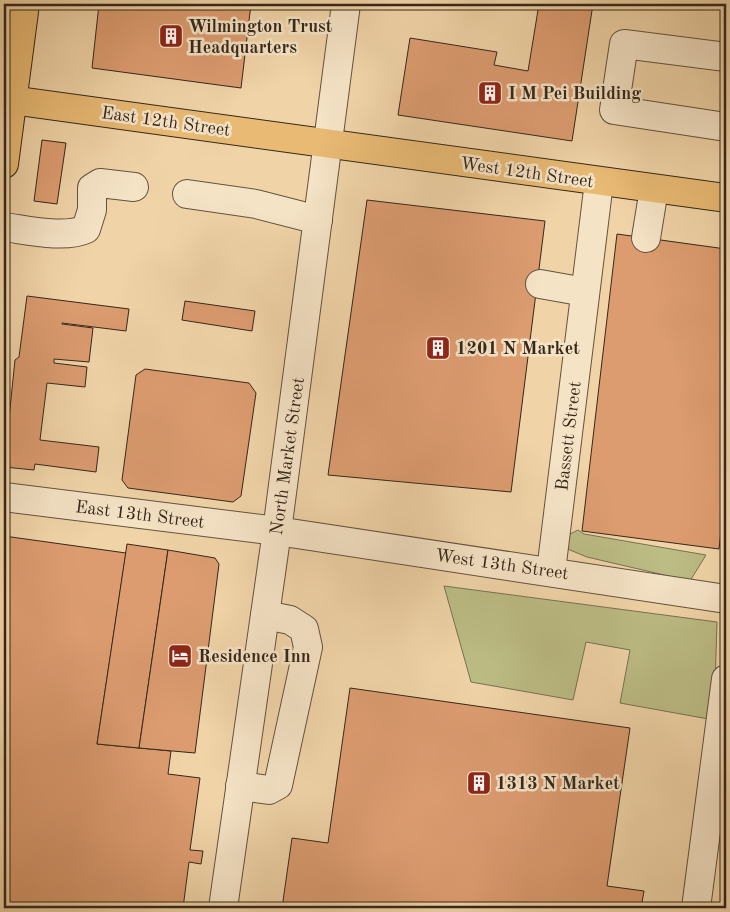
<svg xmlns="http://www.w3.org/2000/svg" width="730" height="912" viewBox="0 0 730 912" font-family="'Old Standard TT',serif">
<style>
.green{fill:#bcbc85;stroke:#787250}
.building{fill:#dc9c70;stroke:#35271a}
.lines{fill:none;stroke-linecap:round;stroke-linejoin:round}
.minor-casing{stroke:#64523e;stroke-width:30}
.major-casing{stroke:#35271a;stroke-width:30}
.minor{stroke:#f5e3c6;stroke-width:28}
.major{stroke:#e8ba74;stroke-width:28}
.labels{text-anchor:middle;stroke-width:5;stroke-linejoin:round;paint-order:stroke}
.poi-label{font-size:18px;font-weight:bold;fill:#35271a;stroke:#f5e3c6;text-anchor:start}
.street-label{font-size:18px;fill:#35271a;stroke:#f5e3c6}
</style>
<rect width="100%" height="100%" fill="#f0d4a8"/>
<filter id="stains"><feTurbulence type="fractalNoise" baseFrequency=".004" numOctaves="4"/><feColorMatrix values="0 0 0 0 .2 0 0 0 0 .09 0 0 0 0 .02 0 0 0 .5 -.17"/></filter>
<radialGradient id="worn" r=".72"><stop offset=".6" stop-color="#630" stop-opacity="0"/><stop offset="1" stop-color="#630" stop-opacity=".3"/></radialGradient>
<g class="green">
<polygon points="578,530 584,534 706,555 690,581 587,557 565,548 564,537"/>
<polygon points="444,586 717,622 714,720 620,703 630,650 586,642 573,700 471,682"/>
</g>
<g class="building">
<polygon points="99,4 251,4 241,88 92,68"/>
<polygon points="539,4 593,4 572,141 398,115 410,38 497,52 494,65 528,71"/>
<polygon points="42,140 66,143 57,204 34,201"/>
<polygon points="367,200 545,221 511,492 328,475"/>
<polygon points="617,234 726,249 726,487 719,549 582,531"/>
<polygon points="27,296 129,309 126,331 62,323 62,324 93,328 89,362 54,359 54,363 87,367 85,387 47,383 40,440 99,447 96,472 35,464 34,470 4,467 15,360 19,357"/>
<polygon points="185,301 255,311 252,331 182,320"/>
<polygon points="145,369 249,383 256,393 241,496 233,502 128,488 122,480 136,375"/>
<polygon points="4,536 126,553 97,744 171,751 168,774 200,778 190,850 203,851 201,864 189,862 183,908 4,908"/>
<polygon points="127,544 168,550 139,748 97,744"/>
<polygon points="168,550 215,558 219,564 195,753 139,748"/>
<polygon points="350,688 630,728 607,886 644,891 641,908 282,908 292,838 328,843"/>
</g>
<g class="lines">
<defs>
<g id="minor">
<polyline points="726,57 624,44 614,110 726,127"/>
<polyline points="187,194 256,204 318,220"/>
<path d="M4,227C27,230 65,239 86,229L92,210V188L100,183L134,187"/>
<polyline points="646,238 654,189"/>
<polyline points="540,284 585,292"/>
<polyline points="4,497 277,531 726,599"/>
<polyline points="551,571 599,182"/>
<polyline points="240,786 269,790 278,785 308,647 304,629 290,620 265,615"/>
<polyline points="223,908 277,531 346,4"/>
<polyline points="696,908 726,679"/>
</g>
<g id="major">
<polyline points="4,99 726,198"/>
<polyline points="4,164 25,4"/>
</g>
</defs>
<use href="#minor" class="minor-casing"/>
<use href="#major" class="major-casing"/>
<use href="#minor" class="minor"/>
<use href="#major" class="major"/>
</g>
<defs>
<symbol id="building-square" viewBox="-11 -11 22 22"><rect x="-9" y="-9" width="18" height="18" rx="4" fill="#8f2418" stroke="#f5e3c6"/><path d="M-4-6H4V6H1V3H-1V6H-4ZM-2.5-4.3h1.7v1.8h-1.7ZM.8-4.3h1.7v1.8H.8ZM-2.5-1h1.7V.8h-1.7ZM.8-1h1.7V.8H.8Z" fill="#fff"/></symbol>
<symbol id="hotel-square" viewBox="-11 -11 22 22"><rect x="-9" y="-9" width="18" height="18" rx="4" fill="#8f2418" stroke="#f5e3c6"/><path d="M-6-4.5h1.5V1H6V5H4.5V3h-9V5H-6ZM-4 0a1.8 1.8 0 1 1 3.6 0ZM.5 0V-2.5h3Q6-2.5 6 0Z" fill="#fff"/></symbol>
</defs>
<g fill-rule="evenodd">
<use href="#building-square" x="157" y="22" width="28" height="28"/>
<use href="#building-square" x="476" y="79" width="28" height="28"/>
<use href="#building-square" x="424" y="334" width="28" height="28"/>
<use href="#hotel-square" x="166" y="642" width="28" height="28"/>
<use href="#building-square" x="465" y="769" width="28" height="28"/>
</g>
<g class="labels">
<g class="poi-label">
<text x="188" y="32">Wilmington Trust<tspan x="188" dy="21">Headquarters</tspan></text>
<text x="508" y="99">I M Pei Building</text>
<text x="456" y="354">1201 N Market</text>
<text x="198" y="662">Residence Inn</text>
<text x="496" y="789">1313 N Market</text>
</g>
<g class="street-label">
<text transform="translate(166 121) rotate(8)" y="6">East 12th Street</text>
<text transform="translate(527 172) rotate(8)" y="6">West 12th Street</text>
<text transform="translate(568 436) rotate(-83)" y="6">Bassett Street</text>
<text transform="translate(287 456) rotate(-82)" y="6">North Market Street</text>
<text transform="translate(140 514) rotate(7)" y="6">East 13th Street</text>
<text transform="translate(502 564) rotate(8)" y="6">West 13th Street</text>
</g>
</g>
<rect width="730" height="912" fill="none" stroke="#f0d4a8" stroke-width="20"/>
<rect x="5" y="5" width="720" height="902" fill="none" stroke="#35271a" stroke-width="2.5"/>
<rect x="10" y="10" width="710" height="892" fill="none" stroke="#35271a"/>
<rect width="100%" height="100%" filter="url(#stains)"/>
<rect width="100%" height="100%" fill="url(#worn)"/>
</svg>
